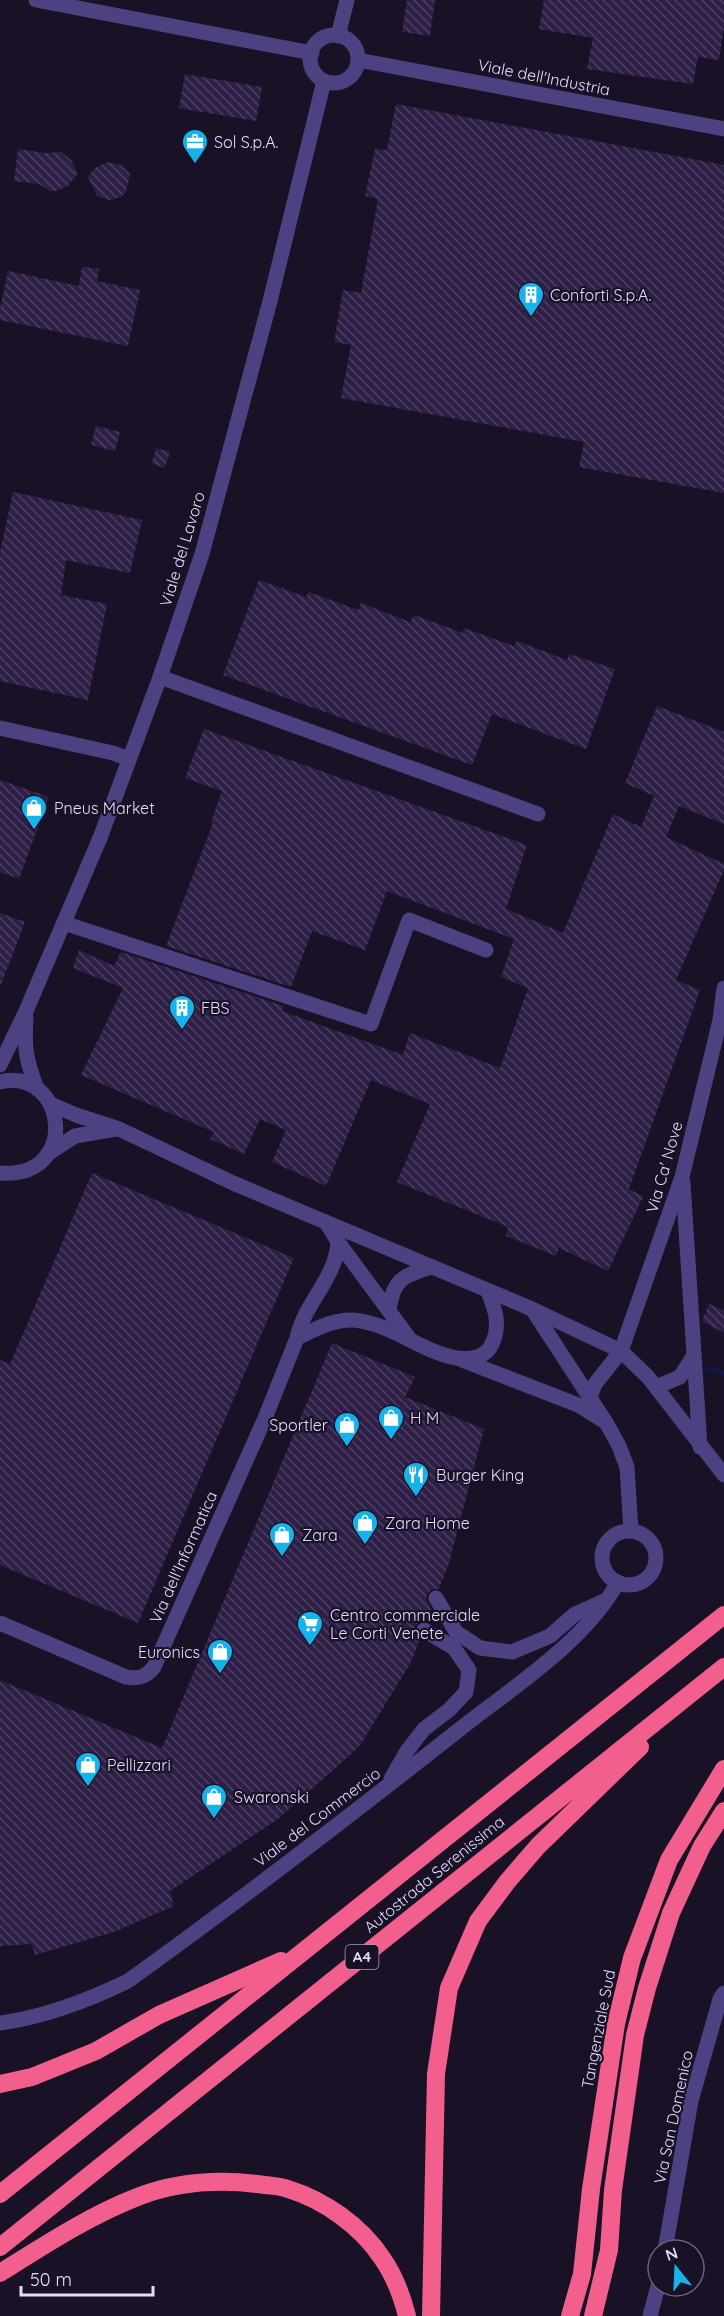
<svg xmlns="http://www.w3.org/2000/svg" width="724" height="2316" viewBox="0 0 724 2316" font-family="Quicksand,sans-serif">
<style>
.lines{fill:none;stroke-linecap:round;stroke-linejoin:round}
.stream{stroke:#0f1942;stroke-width:5}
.building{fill:url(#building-back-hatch)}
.minor{stroke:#4e4182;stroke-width:15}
.highway{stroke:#f25f8d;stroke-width:18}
.labels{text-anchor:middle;stroke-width:4.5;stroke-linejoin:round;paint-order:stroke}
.shield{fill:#191226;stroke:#a79ebc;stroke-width:1.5}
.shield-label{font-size:15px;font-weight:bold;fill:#e4dafc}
.street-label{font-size:16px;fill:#e4dafc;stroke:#191226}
.poi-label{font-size:16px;fill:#e4dafc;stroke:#191226;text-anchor:start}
</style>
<defs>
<pattern id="building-back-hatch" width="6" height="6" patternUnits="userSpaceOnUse" patternTransform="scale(1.5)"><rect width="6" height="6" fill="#2e1f46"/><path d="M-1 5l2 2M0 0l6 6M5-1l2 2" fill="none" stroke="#4c3f62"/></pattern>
</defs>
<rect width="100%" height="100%" fill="#191226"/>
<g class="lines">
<polyline class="stream" points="708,1368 724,1374"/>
</g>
<g class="building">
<polygon points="407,0 435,0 430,36 402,32"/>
<polygon points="544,0 724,0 724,26 719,60 698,57 693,84 587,69 593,38 539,29"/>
<polygon points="185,74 262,87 256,121 179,108"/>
<polygon points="396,104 724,165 724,493 579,467 584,442 341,398 351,345 334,342 343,290 361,293 378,199 365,196 375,149 387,150"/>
<polygon points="18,149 45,153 61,152 71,160 78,173 68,186 56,191 50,191 39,184 14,181"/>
<polygon points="108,162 121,165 130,174 126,192 121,197 109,200 97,196 88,177 96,167"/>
<polygon points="82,267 99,269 97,281 140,290 128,346 0,320 0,309 8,271 79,286"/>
<polygon points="96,426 120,432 115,451 91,445"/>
<polygon points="156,448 170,452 165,468 152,464"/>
<polygon points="13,492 142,520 130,573 66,560 61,595 107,604 88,700 0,681 0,552"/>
<polygon points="259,580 306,597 309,592 358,610 361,603 410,622 414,615 463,633 464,628 514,646 517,641 567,660 569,654 615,669 586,749 492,714 472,765 223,675"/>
<polygon points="657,706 724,732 724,824 679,806 666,837 724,864 724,870 676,980 700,990 629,1189 643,1197 608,1271 559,1248 556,1256 506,1236 508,1227 397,1182 430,1104 371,1080 326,1186 272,1162 286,1130 260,1119 244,1154 210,1139 214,1132 81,1075 123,988 73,968 79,950 114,966 121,952 284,1006 282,1011 403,1055 410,1033 500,1068 528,988 501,977 514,939 387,891 365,950 312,931 291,987 166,946 213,823 211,822 222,791 185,778 204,729 527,845 506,909 563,933 613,814 641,827 654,796 625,783"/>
<polygon points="0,780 49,797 19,879 0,872"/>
<polygon points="0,913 25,922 1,985 0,985"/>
<polygon points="92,1173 294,1258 138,1623 0,1565 0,1360 10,1364"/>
<polygon points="709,1304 724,1310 724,1333 702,1321"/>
<polygon points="332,1343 415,1377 405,1397 484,1429 449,1563 439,1589 432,1589 427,1594 426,1599 431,1609 427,1621 420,1621 415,1626 415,1634 420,1639 410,1664 359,1747 278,1819 170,1891 174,1906 114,1932 35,1955 32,1944 0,1946 0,1680 162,1748"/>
</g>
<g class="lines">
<g class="minor">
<polyline points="36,0 312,53"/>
<circle cx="334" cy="59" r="24"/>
<polyline points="338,36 347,0"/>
<polyline points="358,60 724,129"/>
<polyline points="160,677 538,814"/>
<polyline points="0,728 113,753 129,759"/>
<polyline points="64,923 371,1024 409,920 486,950"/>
<path d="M26,1017C24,1048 26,1060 37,1089"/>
<polyline points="0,1065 26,1011 100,838 160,677 202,554 270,301 324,81"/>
<path d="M0,1082C66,1066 82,1179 0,1173"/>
<polyline points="51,1104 76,1115 119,1129 233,1183 532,1309 621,1351 648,1377 724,1475"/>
<polyline points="49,1153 75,1136 116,1129"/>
<polyline points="683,1183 700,1447"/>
<polyline points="338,1242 409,1338"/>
<polyline points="532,1309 607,1424 619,1446 627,1467 631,1531"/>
<path d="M389,1310C393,1279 403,1276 431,1267"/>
<path d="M297,1338C314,1330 333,1319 353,1320C391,1323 421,1352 457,1358C470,1360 487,1357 492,1344C501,1325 495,1309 488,1291"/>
<polyline points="462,1360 578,1405 602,1420"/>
<polyline points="656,1387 680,1377 694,1355"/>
<polyline points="590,1397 595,1384 621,1351 682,1177 720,1020 724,988"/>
<circle cx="629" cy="1558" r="27"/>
<polyline points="436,1598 456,1632 480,1648 512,1652 550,1636 575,1614 604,1601"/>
<path d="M0,1623L126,1677C139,1679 146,1677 154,1667L265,1418L297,1338C304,1303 336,1279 338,1242L326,1222"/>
<polyline points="391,1779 407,1751 424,1729 449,1710 466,1692 469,1670 454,1648 424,1630"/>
<path d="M0,2023C45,2017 87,2001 128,1981C241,1900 351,1815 460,1729C513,1687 585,1642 618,1582"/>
<polyline points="665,2250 691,2101 720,1999 724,1993"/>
<polyline points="650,2316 658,2286"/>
</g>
<g class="highway">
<polyline points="0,2084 32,2077 96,2051 159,2015 281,1961"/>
<polyline points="0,2194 724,1615"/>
<polyline points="0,2247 724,1667"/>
<path d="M0,2273C43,2246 92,2214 140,2196C180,2181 223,2179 265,2185C273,2186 281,2186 288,2189C324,2200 361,2226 382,2258C394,2275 402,2296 407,2316"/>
<polyline points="431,2316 436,2074 449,1988 478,1921 507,1882 538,1846 640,1747"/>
<polyline points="570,2316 582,2274 591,2189 616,2024 632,1958 669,1860 724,1769"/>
<polyline points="593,2316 609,2250 613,2190 635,2035 647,1988 671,1913 702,1846 724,1811"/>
</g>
</g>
<defs>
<symbol id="office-pin" viewBox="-11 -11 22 30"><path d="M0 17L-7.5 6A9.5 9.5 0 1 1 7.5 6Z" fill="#16b2ec" stroke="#191226"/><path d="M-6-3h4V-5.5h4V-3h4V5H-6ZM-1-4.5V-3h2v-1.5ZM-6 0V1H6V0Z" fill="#fff"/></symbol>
<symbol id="building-pin" viewBox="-11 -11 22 30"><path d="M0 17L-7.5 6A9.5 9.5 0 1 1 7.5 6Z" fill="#16b2ec" stroke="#191226"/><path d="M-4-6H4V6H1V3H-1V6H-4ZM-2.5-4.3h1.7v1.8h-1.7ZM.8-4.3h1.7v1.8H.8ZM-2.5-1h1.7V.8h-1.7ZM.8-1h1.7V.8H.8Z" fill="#fff"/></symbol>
<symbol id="shop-pin" viewBox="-11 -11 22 30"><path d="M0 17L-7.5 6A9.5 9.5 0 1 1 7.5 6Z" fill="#16b2ec" stroke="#191226"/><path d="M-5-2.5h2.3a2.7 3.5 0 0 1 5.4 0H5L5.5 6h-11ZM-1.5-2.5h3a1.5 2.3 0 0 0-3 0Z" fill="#fff"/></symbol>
<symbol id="restaurant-pin" viewBox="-11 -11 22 30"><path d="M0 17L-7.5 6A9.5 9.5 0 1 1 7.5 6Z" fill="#16b2ec" stroke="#191226"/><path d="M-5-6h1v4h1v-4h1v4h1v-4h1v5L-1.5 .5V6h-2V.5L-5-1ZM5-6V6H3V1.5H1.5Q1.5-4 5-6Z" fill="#fff"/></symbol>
<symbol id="supermarket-pin" viewBox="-11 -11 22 30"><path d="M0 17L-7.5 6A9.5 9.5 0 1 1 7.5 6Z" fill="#16b2ec" stroke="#191226"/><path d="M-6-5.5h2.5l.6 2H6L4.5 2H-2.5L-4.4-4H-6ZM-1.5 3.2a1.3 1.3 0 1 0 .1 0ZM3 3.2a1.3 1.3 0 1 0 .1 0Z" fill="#fff"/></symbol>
</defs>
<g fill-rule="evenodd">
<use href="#office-pin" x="180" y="127" width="30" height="40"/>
<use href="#building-pin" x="516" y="280" width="30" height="40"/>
<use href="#shop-pin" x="19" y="793" width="30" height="40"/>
<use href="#building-pin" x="167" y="993" width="30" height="40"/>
<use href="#shop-pin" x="376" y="1403" width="30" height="40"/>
<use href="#shop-pin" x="332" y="1410" width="30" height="40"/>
<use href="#restaurant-pin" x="401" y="1460" width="30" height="40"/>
<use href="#shop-pin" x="350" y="1508" width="30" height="40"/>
<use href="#shop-pin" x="267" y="1520" width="30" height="40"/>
<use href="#supermarket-pin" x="295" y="1609" width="30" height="40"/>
<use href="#shop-pin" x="205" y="1637" width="30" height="40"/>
<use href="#shop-pin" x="73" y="1750" width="30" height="40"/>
<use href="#shop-pin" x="199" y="1782" width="30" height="40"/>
</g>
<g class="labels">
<rect class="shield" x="345.5" y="1945" width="33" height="24" rx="4.5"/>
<g class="shield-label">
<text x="362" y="1962">A4</text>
</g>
<g class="street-label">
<text transform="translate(544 77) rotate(11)" y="6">Viale dell'Industria</text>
<text transform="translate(182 549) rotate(-73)" y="6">Viale del Lavoro</text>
<text transform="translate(664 1167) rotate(-74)" y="6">Via Ca' Nove</text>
<text transform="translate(183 1557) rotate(-66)" y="6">Via dell'Informatica</text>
<text transform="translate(317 1817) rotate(-37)" y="6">Viale del Commercio</text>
<text transform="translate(434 1874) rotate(-39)" y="6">Autostrada Serenissima</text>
<text transform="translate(598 2029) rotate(-79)" y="6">Tangenziale Sud</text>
<text transform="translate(673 2117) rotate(-78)" y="6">Via San Domenico</text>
</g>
<g class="poi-label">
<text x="214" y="148">Sol S.p.A.</text>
<text x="550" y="301">Conforti S.p.A.</text>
<text x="54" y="814">Pneus Market</text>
<text x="201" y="1014">FBS</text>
<text x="410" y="1424">H M</text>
<text x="328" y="1431" text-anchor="end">Sportler</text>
<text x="436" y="1481">Burger King</text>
<text x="385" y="1529">Zara Home</text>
<text x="302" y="1541">Zara</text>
<text x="330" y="1621">Centro commerciale<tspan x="330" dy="18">Le Corti Venete</tspan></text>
<text x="200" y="1658" text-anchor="end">Euronics</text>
<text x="107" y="1771">Pellizzari</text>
<text x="234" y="1803">Swaronski</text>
</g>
</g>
<g transform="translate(676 2268) rotate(342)"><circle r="28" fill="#191226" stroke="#6a627c" stroke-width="1.5"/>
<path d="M0-4.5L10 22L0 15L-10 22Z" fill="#16b2ec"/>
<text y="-9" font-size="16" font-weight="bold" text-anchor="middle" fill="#e4dafc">N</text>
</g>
<path d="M21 2286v9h132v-9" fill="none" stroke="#e4dafc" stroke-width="3"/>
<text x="30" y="2286" font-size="18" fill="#e4dafc" stroke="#191226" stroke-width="4.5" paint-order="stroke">50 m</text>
</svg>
